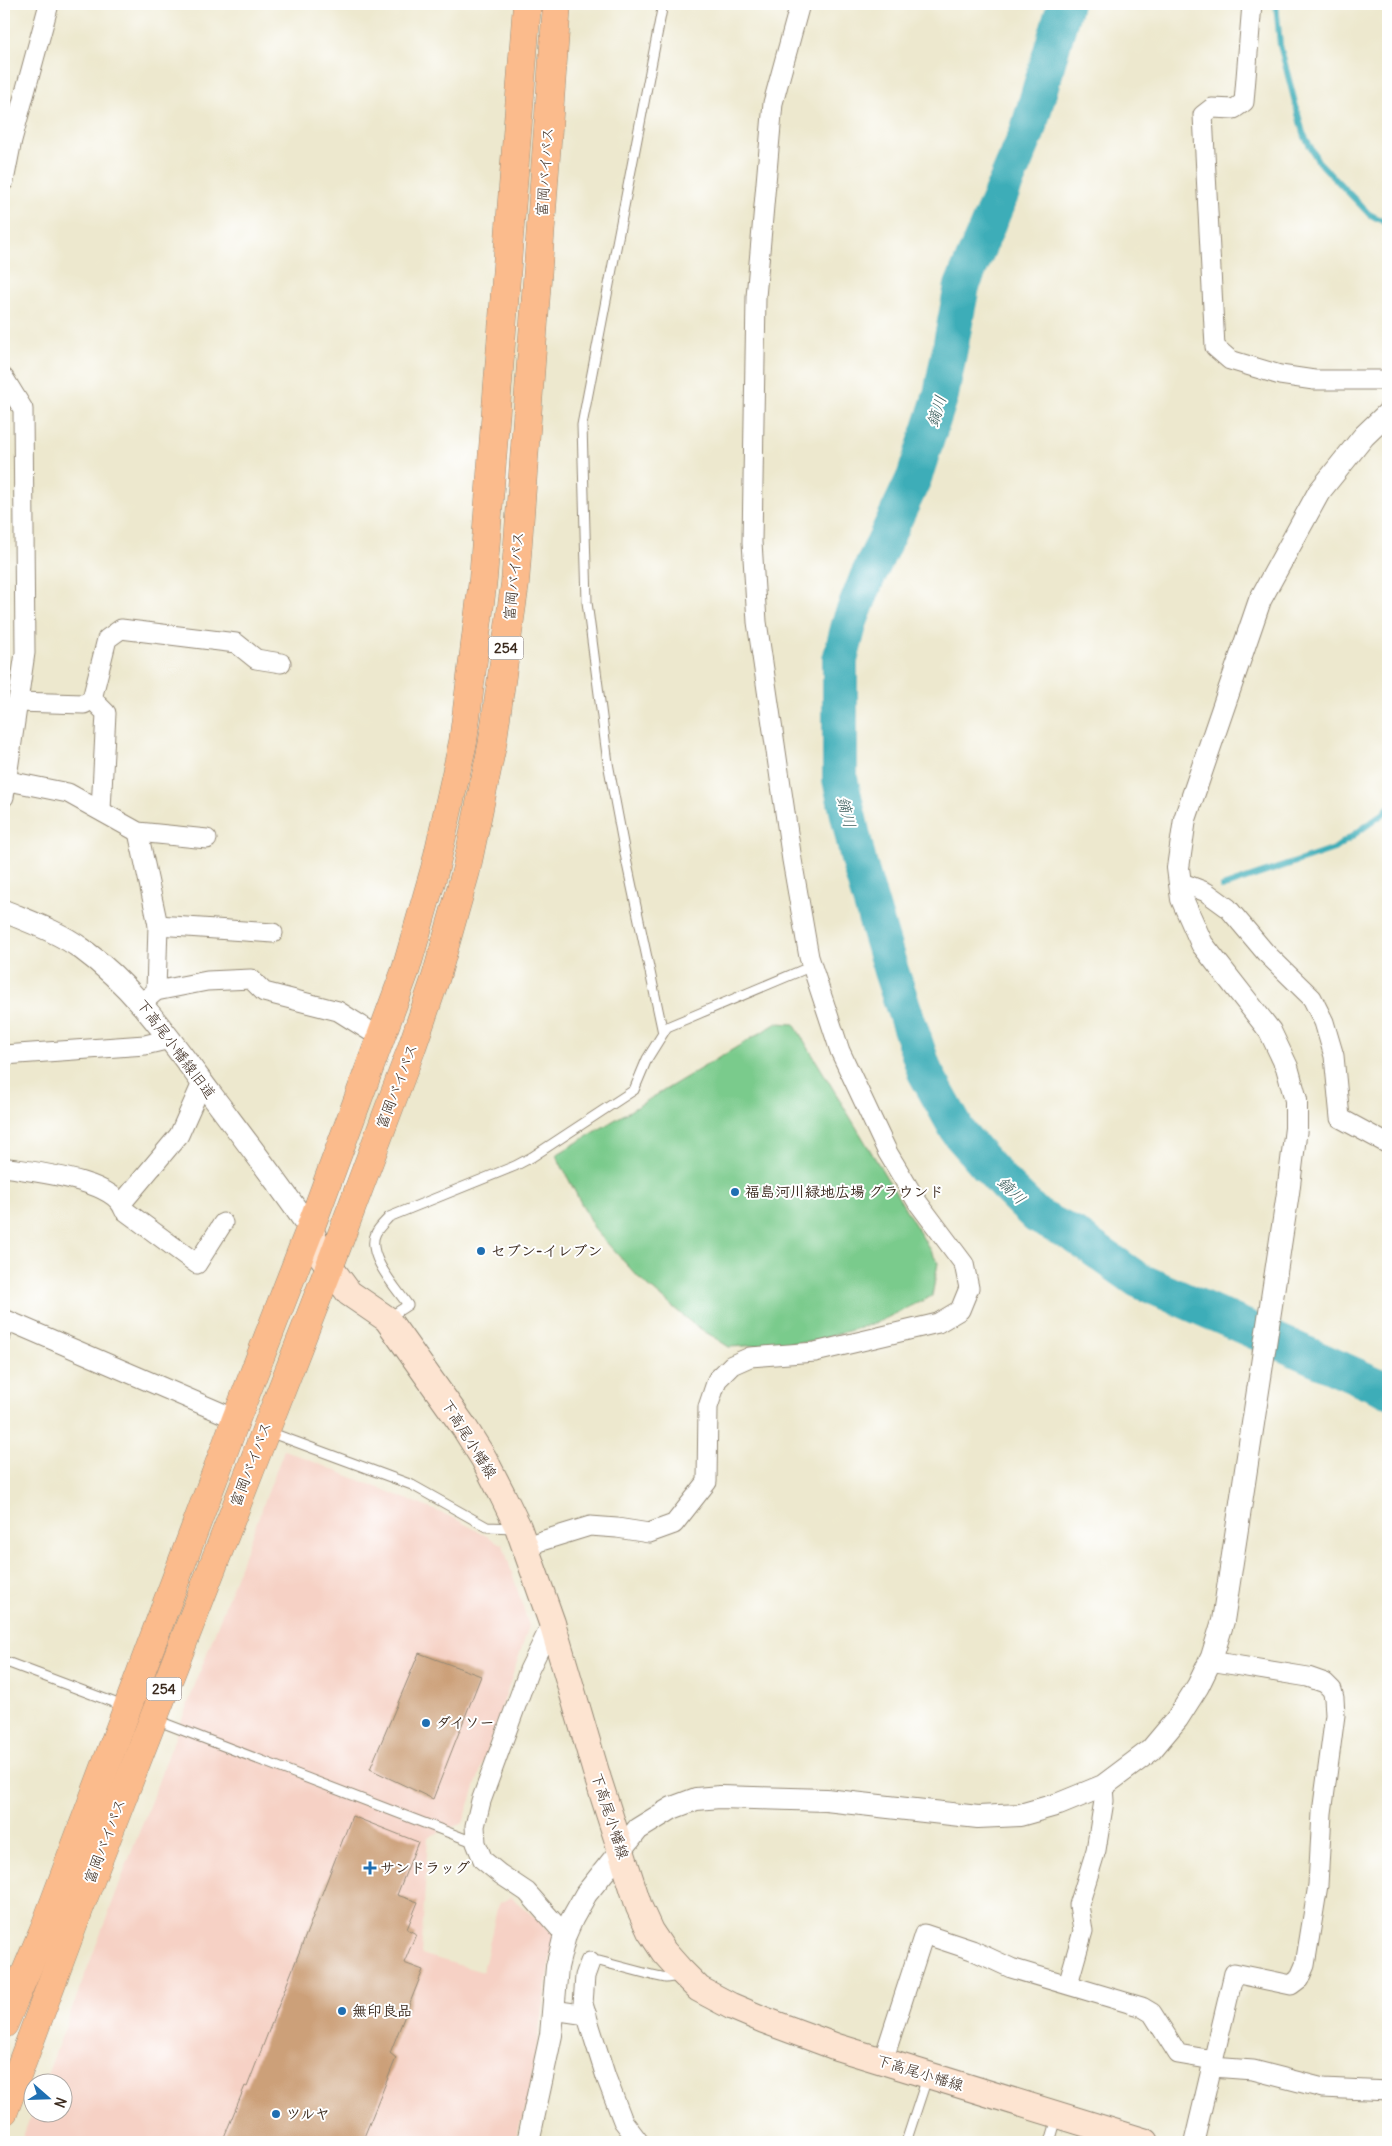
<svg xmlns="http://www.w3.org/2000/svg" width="1392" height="2146" viewBox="0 0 1392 2146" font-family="Delius,'Klee One',sans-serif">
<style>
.built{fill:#f6d1c5}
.green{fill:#7acb8c;stroke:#5a7a55}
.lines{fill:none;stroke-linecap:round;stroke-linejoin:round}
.stream{stroke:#3dadb8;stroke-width:6}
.river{stroke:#3dadb8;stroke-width:36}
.building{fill:#cca079}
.service-casing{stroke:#948976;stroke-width:11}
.minor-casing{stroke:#948976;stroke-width:21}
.tertiary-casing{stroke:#948976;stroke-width:24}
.secondary-casing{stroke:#948976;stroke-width:28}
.trunk-casing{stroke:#948976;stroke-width:29}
.service{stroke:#fff;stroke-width:9}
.minor{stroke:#fff;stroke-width:19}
.tertiary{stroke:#fff;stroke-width:22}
.secondary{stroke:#fde4d1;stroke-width:26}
.trunk{stroke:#fbbb8c;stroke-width:28}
.poi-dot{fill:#1f6fb2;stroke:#fff;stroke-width:2}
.labels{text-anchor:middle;stroke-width:4;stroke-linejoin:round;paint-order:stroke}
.shield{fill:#fff;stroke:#766a62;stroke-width:1}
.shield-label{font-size:14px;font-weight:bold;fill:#3b2a1e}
.street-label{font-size:15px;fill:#3b2a1e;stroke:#fff}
.poi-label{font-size:15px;font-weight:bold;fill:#3b2a1e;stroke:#fff;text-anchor:start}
.water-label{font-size:16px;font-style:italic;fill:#3c5e5c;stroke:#fff}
</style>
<rect width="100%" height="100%" fill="#fff"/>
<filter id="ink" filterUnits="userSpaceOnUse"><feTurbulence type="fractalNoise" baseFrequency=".02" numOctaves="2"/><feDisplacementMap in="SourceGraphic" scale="10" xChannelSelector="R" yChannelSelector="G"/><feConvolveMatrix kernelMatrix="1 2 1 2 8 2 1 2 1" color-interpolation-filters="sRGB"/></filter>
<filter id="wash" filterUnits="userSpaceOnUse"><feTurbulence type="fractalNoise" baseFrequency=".0096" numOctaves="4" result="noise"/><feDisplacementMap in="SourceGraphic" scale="20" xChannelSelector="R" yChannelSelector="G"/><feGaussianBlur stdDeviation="1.12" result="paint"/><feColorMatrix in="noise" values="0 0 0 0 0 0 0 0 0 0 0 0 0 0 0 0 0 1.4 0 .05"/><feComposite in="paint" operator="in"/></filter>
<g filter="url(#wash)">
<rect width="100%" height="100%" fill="#ede8ce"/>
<polygon class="built" points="284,1450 454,1518 503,1545 529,1626 463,1823 428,1837 421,1954 483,1972 498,1904 511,1897 554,1934 528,2102 514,2142 21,2142 32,2112 62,2114 62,2084 44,2083"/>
<polygon class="green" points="777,1023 794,1024 938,1263 932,1296 876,1323 810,1342 729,1347 693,1324 640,1279 595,1230 556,1155"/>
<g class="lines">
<g class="stream">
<polyline points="1276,4 1280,45 1303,133 1318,161 1369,214 1388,224"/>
<polyline points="1222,887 1334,849 1383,814 1388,808"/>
</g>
<polyline class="river" points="1065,4 1027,133 962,286 941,395 914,478 867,578 850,621 840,660 840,779 859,863 891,971 925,1072 959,1133 1005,1185 1037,1216 1074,1235 1138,1280 1388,1390"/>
</g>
<g id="blocks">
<g class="building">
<polygon points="419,1653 481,1676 433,1799 370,1769"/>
<polygon points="352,1816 418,1842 397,1895 418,1902 407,1929 416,1934 404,1963 423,1970 390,2053 396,2058 362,2142 222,2142 245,2086 247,2087"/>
</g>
</g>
</g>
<g filter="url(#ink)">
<use href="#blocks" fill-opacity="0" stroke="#948976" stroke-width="1"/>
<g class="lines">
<defs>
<g id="service">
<polyline points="663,4 582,425 587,602 608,763 626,859 663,1033"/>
<path d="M388,1318L408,1305C396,1288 365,1254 376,1233C379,1227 385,1222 389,1217L515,1166L532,1157L634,1090L647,1059L667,1027L812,966"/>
<polyline points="4,1342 11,1322"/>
<polyline points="269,1432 412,1485 487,1527 515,1528"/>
<polyline points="4,1661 126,1707"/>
<polyline points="156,1720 476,1843"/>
<polyline points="590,1962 599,1961 652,1975 666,1978 680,1976"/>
<polyline points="906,2142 927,2078"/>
<polyline points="1050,2142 1057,2118"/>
</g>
<g id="minor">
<polyline points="1252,4 1244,102 1234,109 1212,108 1203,115 1215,347 1230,360 1280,375 1314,380 1388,380"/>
<polyline points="4,181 12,140 49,4"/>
<polyline points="4,378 23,409 25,653 4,797"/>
<polyline points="92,699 106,713 101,810"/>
<polyline points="17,702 84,704 92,699 107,639 121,629 236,643 256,659 281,663"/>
<polyline points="4,780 68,793 138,832 207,839"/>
<polyline points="138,832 158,925 156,991"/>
<polyline points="1180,882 1206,892 1228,908 1265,952 1312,998 1324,1022 1334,1056 1340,1118 1388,1144"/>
<polyline points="158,925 273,933"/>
<polyline points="142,1003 156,991 207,981 251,979 264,992 338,1011 381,1038"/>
<polyline points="4,1055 145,1045 170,1039"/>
<path d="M4,1167C33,1172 114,1179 124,1210L197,1264L223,1223"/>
<polyline points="122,1203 179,1135 202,1083"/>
<polyline points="4,1319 236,1419"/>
<polyline points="527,1551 538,1542 590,1526 617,1528 649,1533 674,1524 707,1482 708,1407 717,1380 732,1365 750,1357 815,1352 938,1323 960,1310 969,1288 964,1264 916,1200 888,1153 840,1051 809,957 792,860 757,622 752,542 756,297 773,103 800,4"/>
<polyline points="552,1623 529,1670 481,1801 475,1826 476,1843 483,1860 500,1874 527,1892 565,1935"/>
<polyline points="590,1962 585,1976 583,2004 606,2077 623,2121 639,2142"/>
<polyline points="1068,1984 1083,1931 1079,1905 1096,1850 1104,1801 1103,1786"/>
<polyline points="553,2010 587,2015"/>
<polyline points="883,2061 924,1934 972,1950 1011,1968 1142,2007 1152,2013 1178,2054 1213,2060"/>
<polyline points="1212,2067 1253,2070 1323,2088 1388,2091"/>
<polyline points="1194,2142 1234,1973 1291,1985 1299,1979 1305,1965 1318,1885 1322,1813 1335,1715 1334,1698 1332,1690 1325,1683 1308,1677 1210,1661"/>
</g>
<g id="tertiary">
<path d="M4,911C30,922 59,932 82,949C137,989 173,1044 213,1097C246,1141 279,1184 310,1229"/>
<polyline points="528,2142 551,2035 557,1967 565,1935 572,1919 586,1894 638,1829 672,1808 696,1799 720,1797 826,1800 978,1817 1020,1815 1059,1804 1103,1786 1151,1750 1177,1719 1198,1686 1212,1657 1223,1621 1288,1193 1296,1128 1296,1100 1287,1067 1270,1031 1202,944 1182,899 1178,868 1185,819 1260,600 1319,492 1364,436 1388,413"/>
</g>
<polyline id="secondary" points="310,1229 321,1255 349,1293 387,1319 464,1427 484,1459 502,1494 518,1527 552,1623 598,1779 639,1907 650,1931 664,1952 680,1970 699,1989 731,2006 764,2020 837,2047 1146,2142"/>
<g id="trunk">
<polyline points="4,2024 46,1924 236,1419 310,1229 406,969 435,868 463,742 483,579 527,4"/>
<polyline points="4,2111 80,1907 329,1268 411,1050 436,977 466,871 492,746 515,584 557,4"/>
</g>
</defs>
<use href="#service" class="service-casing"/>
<use href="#minor" class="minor-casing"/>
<use href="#tertiary" class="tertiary-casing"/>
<use href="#secondary" class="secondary-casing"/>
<use href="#trunk" class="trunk-casing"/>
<use href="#service" class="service"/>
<use href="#minor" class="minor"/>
<use href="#tertiary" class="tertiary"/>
<use href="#secondary" class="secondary"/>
<use href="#trunk" class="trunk"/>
</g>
</g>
<g class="poi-dot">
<circle cx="735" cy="1192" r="5"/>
<circle cx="481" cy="1251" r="5"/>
<circle cx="426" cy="1723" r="5"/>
<path d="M367.5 1860.5h5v5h5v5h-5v5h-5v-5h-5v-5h5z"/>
<circle cx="342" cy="2011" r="5"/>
<circle cx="276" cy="2114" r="5"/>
</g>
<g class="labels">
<g class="shield">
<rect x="488.5" y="636.5" width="35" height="23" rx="4"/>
<rect x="146.5" y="1677.5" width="35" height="23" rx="4"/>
</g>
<g class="shield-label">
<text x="506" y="653">254</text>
<text x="164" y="1694">254</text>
</g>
<g class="street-label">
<text transform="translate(545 172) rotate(-86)" y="5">富岡バイパス</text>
<text transform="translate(514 576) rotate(-84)" y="5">富岡バイパス</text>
<text transform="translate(176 1049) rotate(53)" y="5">下高尾小幡線旧道</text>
<text transform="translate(397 1086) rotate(-69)" y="5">富岡バイパス</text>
<text transform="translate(469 1439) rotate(58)" y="5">下高尾小幡線</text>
<text transform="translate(251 1464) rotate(-69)" y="5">富岡バイパス</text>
<text transform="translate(610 1816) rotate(72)" y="5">下高尾小幡線</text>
<text transform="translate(105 1841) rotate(-69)" y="5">富岡バイパス</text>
<text transform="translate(920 2073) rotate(17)" y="5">下高尾小幡線</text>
</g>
<g class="poi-label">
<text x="745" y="1197">福島河川緑地広場 グラウンド</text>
<text x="491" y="1256">セブン-イレブン</text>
<text x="436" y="1728">ダイソー</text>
<text x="380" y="1873">サンドラッグ</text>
<text x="352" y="2016">無印良品</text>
<text x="286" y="2119">ツルヤ</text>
</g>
<g class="water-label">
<text transform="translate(936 411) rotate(-73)" y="6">鏑川</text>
<text transform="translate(847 812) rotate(77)" y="6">鏑川</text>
<text transform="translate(1012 1190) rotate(45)" y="6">鏑川</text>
</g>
</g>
<rect width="1392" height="2146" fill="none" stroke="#fff" stroke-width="20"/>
<g transform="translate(48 2098) rotate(110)"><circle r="24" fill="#ffffff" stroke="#b1aaa5"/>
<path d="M0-4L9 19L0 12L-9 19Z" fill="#1f6fb2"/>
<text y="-8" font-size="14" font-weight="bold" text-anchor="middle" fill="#3b2a1e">N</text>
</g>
</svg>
